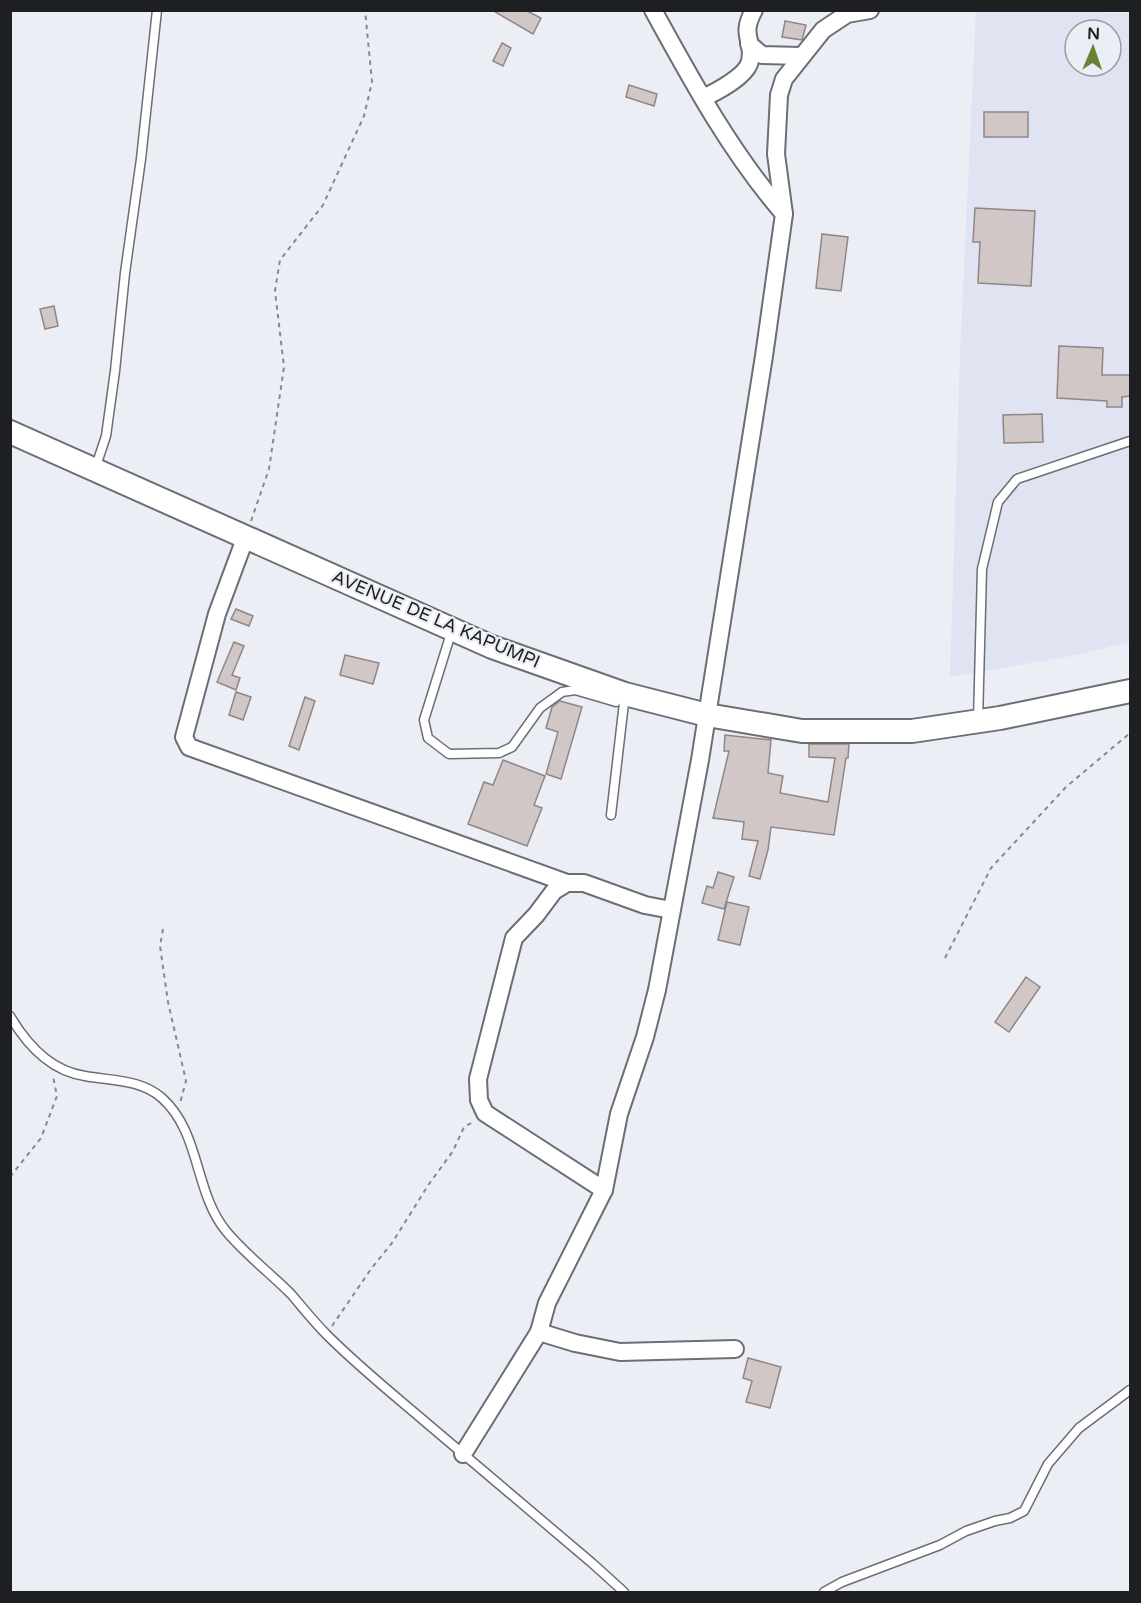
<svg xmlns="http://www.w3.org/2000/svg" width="1141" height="1603" viewBox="0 0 1141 1603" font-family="'Varela Round',sans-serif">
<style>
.built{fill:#dfe3f2;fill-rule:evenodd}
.building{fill:#d1c7c6;stroke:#8f8685;stroke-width:1.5}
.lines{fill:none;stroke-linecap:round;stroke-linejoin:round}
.lane-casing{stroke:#6c6e75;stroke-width:11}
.street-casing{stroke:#6c6e75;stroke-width:20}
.secondary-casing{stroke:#6c6e75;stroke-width:26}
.path{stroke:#87888e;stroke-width:2;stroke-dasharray:4.5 4.5;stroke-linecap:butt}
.lane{stroke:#fff;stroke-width:8}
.street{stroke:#fff;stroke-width:16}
.secondary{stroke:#fff;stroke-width:22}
.labels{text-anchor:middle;stroke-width:4.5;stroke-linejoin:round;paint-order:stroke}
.street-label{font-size:18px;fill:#1e1f22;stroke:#eceef6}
</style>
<rect width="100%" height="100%" fill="#eceef6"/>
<path class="built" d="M976,11L1130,13V642L1071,656L950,677L960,355ZM1075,30H1111V66H1075Z"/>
<g class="building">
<polygon points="492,10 525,10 541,18 533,34"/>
<polygon points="785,21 806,25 802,40 782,37"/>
<polygon points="502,43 511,48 503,66 493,61"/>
<polygon points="629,85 657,94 654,106 626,97"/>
<rect x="984" y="112" width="44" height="25"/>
<polygon points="975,208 1035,211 1031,286 978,283 980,242 973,242"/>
<polygon points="822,234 848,237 841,291 816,288"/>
<polygon points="54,306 58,326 45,329 40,309"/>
<polygon points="1059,346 1103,348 1102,375 1131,375 1131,396 1122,397 1122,407 1107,407 1107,401 1057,398"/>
<polygon points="1042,414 1043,442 1004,443 1003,415"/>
<polygon points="236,609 253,616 249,626 231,619"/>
<polygon points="234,642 244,646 232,675 240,678 236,690 217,682"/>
<polygon points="345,655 379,663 373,684 340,675"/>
<polygon points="236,692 251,697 243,720 229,715"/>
<polygon points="305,697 315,701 299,750 289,746"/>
<polygon points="560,701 582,707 561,779 546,774 558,732 546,728 552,707"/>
<polygon points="725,735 771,740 768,773 783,776 780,793 828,802 835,758 809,757 809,744 849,744 848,758 846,758 834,835 771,827 768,850 760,879 749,876 758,841 742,839 744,822 713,818 729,751 724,751"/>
<polygon points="503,760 545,776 534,805 542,808 527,846 468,824 484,782 493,785"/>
<polygon points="718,872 734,877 724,909 702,903 707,886 713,888"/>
<polygon points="727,902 749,907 740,945 718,940"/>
<polygon points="1026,977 1040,987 1009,1032 995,1022"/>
<polygon points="748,1358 781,1367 770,1408 746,1402 752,1381 743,1378"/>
</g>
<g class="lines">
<defs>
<g id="lane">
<polyline points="95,469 106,436 115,371 125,273 141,159 157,10"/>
<polyline points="452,630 424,720 428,738 449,754 499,753 512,747 540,708 562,692 575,690 616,702"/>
<polyline points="978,721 982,569 998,502 1017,479 1130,441"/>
<polyline points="611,815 625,694"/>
<path d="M10,1016C27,1045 50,1071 85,1076C112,1081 140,1079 162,1098C201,1133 194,1192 226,1231C245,1254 270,1273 291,1294C303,1308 314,1322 327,1335C359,1367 395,1396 429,1425C483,1471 538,1517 592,1563L624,1592"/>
<polyline points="824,1592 842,1582 940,1545 966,1531 995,1521 1010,1518 1024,1511 1048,1464 1079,1428 1130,1390"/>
</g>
<g id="street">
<path d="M653,10C692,81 731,153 784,214L764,356L700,760L657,990L645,1037L619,1114L604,1190L547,1303L539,1332L575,1343L620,1352L735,1349"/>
<polyline points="749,44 762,55 801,56"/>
<path d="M703,98C716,92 747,76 750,61C755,40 739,37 754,10"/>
<polyline points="784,214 776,154 779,95 784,79 823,30 847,14 870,10"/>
<polyline points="246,536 217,614 184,737 189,747 567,883"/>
<polyline points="604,1190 485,1113 479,1100 478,1079 514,938 536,915 554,891 567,883 584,883 645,905 671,910"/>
<polyline points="463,1454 539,1332"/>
</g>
<polyline id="secondary" points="10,432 492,647 625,694 707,715 802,731 912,731 1000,718 1130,691"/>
</defs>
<use href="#lane" class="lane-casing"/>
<use href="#street" class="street-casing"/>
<use href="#secondary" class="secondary-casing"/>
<g class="path">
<polyline points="251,521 269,469 284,367 275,291 280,260 323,205 364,116 372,82 365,10"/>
<polyline points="163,929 160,946 168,1002 186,1081 180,1103"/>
<polyline points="945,958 991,868 1066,787 1130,733"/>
<polyline points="10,1177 41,1138 57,1096 53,1076"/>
<polyline points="332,1326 371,1269 392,1243 429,1184 453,1151 464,1127 473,1122"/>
</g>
<use href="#lane" class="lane"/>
<use href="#street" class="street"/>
<use href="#secondary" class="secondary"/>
</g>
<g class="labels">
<g class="street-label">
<text transform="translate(436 619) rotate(23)" y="6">AVENUE DE LA KAPUMPI</text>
</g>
</g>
<rect width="1141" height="1603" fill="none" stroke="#1e1f22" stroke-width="24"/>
<g transform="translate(1093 48) rotate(2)"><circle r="28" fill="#eceef6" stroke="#9a9ba1" stroke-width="1.5"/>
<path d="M0-4.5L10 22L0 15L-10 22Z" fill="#6a8133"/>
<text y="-9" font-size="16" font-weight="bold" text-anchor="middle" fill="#1e1f22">N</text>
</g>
</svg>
